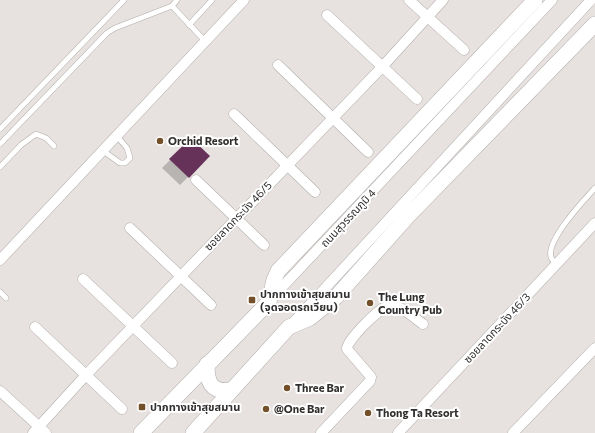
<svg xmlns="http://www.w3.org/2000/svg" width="595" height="433" viewBox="0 0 595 433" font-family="Commissioner,'Noto Sans Thai',sans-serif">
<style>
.shadow{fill:#0003}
.building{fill:#663259}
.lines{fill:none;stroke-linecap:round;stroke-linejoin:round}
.lane-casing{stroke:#b2adaa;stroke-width:6}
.street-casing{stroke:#b2adaa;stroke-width:11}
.secondary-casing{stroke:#b2adaa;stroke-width:16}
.lane{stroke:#fff;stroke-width:5}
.street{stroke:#fff;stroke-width:10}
.secondary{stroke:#fff;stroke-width:15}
.poi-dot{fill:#735029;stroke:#fff;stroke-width:1.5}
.labels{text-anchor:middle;stroke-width:4;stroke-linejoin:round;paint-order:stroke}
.poi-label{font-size:11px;font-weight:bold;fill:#312f2e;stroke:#fff;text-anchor:start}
.street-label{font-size:11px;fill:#312f2e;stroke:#fff}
</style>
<rect width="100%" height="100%" fill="#e7e2df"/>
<polygon class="shadow" points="191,139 209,156 180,185 162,168"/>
<polygon class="building" points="191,138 210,156 189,178 169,159"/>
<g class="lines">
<defs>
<g id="lane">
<polyline points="177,0 172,6 205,41"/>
<polyline points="189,25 212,0"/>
<polyline points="0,129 124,0"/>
<polyline points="0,144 107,33 115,28 172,6"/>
<polyline points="102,150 120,163 125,163 130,158 127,148 116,135"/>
<polyline points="0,167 21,145 36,134 46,138 54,146"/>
<path d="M556,265C555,263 552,260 551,257C546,240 584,200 595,188"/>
<polyline points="0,292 6,298"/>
</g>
<g id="street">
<polyline points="409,0 464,50"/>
<polyline points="327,15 417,99"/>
<polyline points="278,65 368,152"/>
<polyline points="234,114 315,192"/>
<polyline points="196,180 264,245"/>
<polyline points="130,228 211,305"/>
<polyline points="0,260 244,0"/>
<polyline points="83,279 172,363"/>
<polyline points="270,300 552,0"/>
<polyline points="293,323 591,0"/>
<polyline points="35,327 122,409"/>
<polyline points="0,391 46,433"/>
<polyline points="33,433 86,375 383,66 443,0"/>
<path d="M321,433L370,381L371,377L347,349C346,341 380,307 388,306C401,304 414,318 423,324"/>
<polyline points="398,433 595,223"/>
<polyline points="513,433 595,348"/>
</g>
<g id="secondary">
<path d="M207,364C207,381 210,393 231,390"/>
<polyline points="141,433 269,302 274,280 278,271 535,0"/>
<polyline points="193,433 289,327 310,318 336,297 408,216 595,24"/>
</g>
</defs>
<use href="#lane" class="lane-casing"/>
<use href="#street" class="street-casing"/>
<use href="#secondary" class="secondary-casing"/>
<use href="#lane" class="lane"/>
<use href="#street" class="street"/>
<use href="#secondary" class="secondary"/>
</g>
<g class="poi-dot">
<circle cx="160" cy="141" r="4"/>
<rect x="248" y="296" width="8" height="8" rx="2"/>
<circle cx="370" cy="303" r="4"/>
<circle cx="287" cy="388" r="4"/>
<rect x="138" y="403" width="8" height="8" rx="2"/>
<circle cx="266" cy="409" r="4"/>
<circle cx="368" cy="413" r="4"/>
</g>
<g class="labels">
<g class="poi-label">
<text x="168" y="145">Orchid Resort</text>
<text x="260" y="298">ปากทางเข้าสุขสมาน<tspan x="260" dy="13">(จุดจอดรถเวียน)</tspan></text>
<text x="378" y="301">The Lung<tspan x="378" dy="13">Country Pub</tspan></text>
<text x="295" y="392">Three Bar</text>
<text x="150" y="411">ปากทางเข้าสุขสมาน</text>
<text x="274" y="413">@One Bar</text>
<text x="376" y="417">Thong Ta Resort</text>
</g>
<g class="street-label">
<text transform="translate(238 216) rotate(-46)" y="4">ซอยลาดกระบัง 46/5</text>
<text transform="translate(348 218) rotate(-47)" y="4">ถนนสุวรรณภูมิ 4</text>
<text transform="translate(497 328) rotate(-47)" y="4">ซอยลาดกระบัง 46/3</text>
</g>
</g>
</svg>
